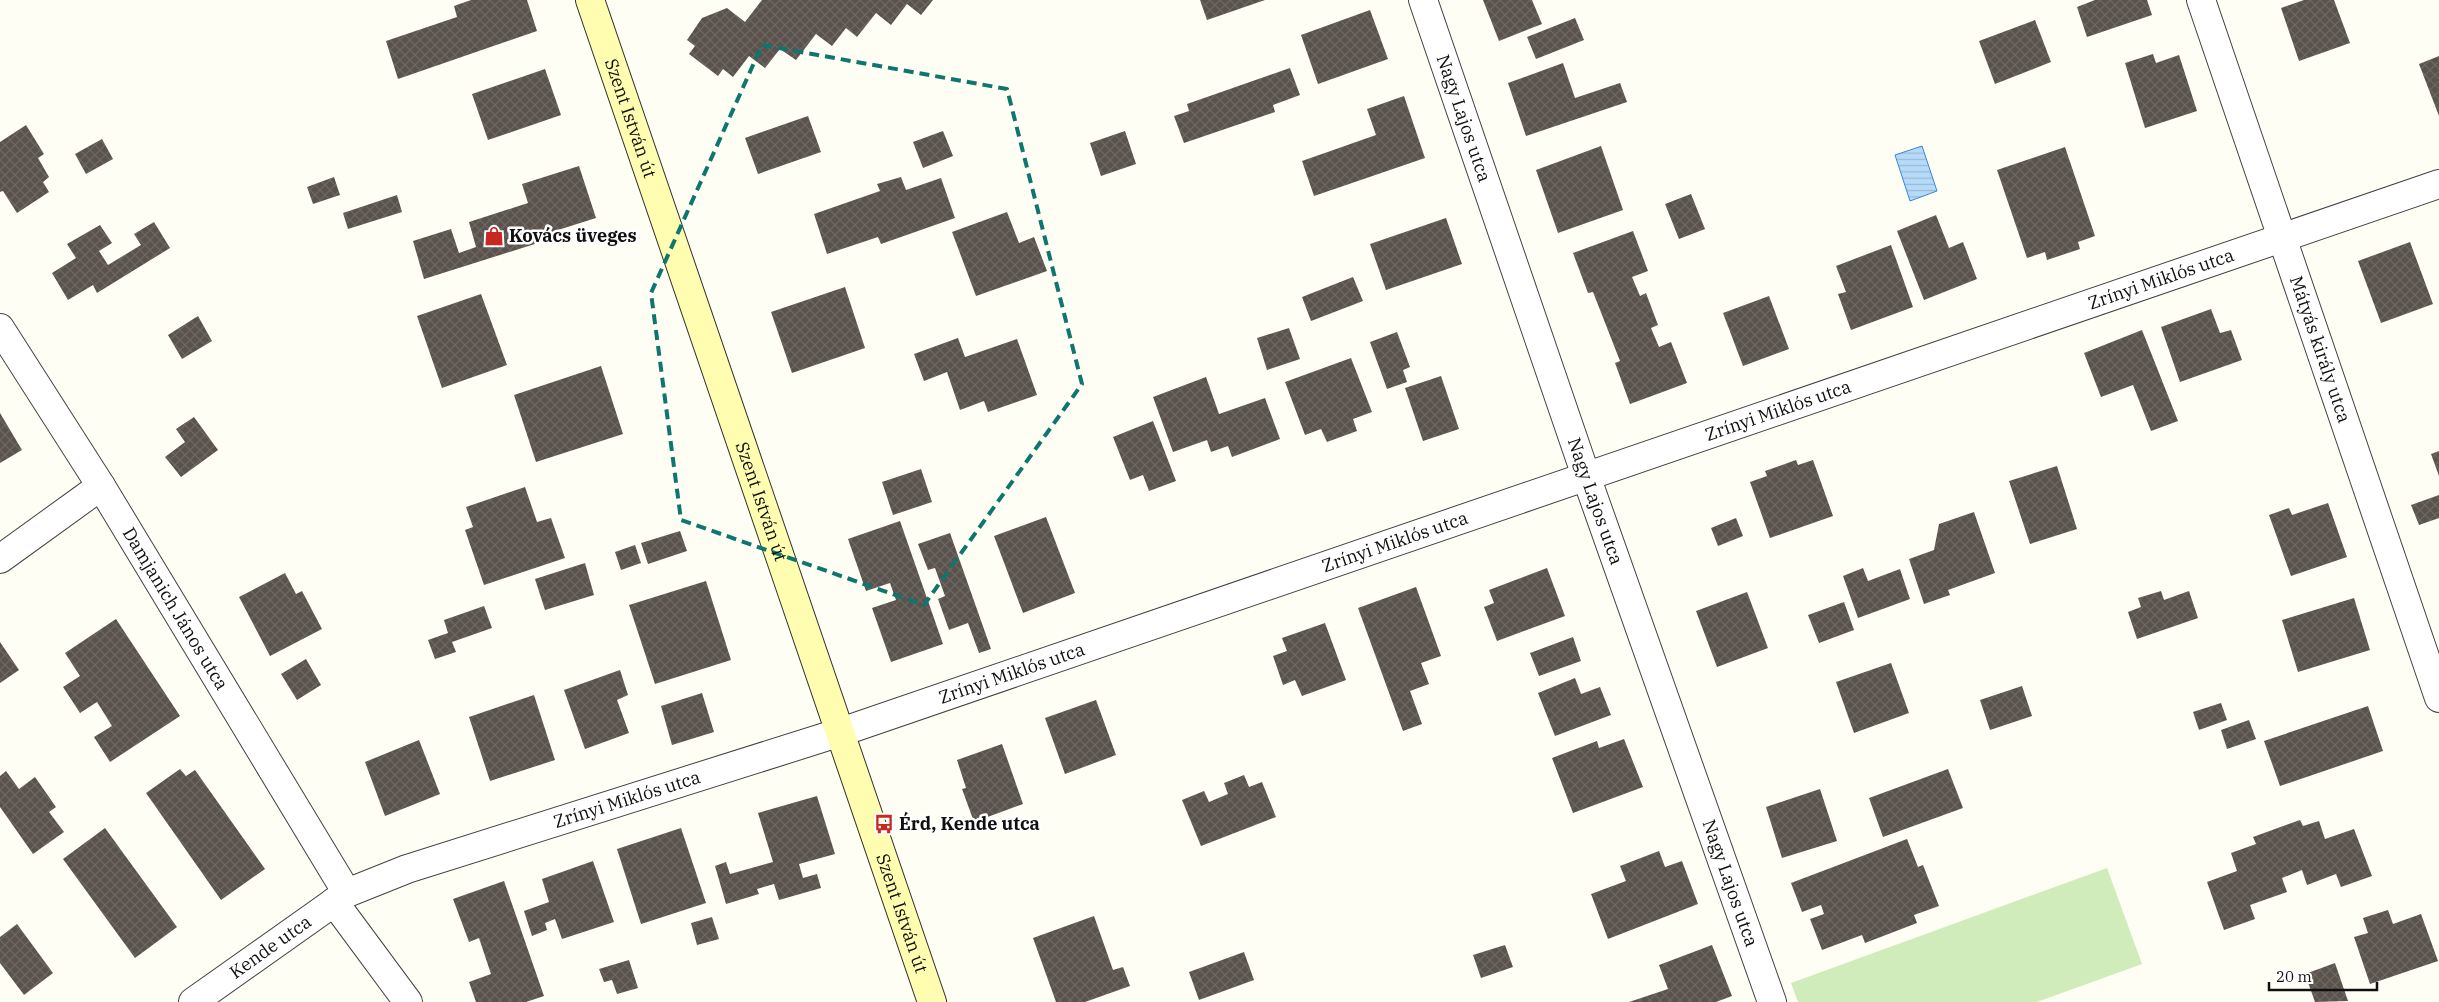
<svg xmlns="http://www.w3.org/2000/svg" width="2439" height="1002" viewBox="0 0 2439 1002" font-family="'IBM Plex Serif',serif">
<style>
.green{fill:#d0ecbb}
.water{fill:url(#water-rules);stroke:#3a88d3}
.building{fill:url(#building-cross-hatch)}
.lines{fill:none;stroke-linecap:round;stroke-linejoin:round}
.street-casing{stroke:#434343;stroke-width:30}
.secondary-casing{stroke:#323232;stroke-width:30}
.street{stroke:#fff;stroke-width:28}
.secondary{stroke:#fffdaf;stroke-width:28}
.marked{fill:none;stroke:#0f766e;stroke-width:4;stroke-dasharray:10 6;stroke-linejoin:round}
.labels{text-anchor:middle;stroke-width:5;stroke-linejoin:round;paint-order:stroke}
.street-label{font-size:18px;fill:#101010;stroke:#fff}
.poi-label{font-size:18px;font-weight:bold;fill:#101010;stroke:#fff;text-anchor:start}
</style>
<defs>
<pattern id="water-rules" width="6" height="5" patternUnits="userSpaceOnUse" patternTransform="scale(1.25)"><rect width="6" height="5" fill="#b6daf9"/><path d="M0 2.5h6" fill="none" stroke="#9bbad4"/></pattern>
<pattern id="building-cross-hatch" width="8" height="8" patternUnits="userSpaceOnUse" patternTransform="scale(1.25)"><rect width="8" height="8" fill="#5a524c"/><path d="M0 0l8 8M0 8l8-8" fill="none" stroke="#6d6661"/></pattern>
</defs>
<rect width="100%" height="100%" fill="#fffef4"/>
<polygon class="green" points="2107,868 2142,964 2037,1002 1798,1002 1791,983"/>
<polygon class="water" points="1922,146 1937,191 1910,201 1895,155"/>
<g class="building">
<polygon points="471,0 527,0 537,31 398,79 386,41 457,17 454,6"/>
<polygon points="762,0 933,0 921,15 907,4 891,25 876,13 857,37 846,28 832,46 816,34 796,60 780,49 765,68 749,56 733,77 723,69 718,76 689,54 695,46 687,40 702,18 727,8 745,22"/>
<polygon points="1200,0 1265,0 1207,20"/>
<polygon points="1483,0 1532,0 1542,24 1499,41"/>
<polygon points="2095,0 2147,0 2152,15 2087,37 2077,7"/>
<polygon points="2304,0 2334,0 2350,43 2299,61 2281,8"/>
<polygon points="1370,10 1388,59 1318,84 1301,35"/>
<polygon points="1575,18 1584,40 1536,59 1527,37"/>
<polygon points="2035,20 2051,62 1995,84 1979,41"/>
<polygon points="2153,54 2156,63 2179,55 2197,111 2145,128 2125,63"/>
<polygon points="2439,56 2439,116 2419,64"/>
<polygon points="1563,63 1575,98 1620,83 1627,102 1526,136 1508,83"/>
<polygon points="1290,68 1300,95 1273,105 1275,112 1184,143 1174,116 1189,111 1187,104"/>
<polygon points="545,69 561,115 488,140 472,94"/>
<polygon points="1404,96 1425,158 1314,196 1302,161 1376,135 1367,109"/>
<polygon points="808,116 821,152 758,174 745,138"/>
<polygon points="26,125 44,154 38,158 49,177 43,182 49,192 17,213 3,191 0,192 0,142"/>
<polygon points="943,131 953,156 923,168 913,142"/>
<polygon points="1125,131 1136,164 1101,176 1090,143"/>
<polygon points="102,139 113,159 86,174 75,154"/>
<polygon points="1601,146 1623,210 1558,233 1536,170"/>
<polygon points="2065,147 2095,236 2078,242 2080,249 2047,260 2045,252 2027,258 1997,170"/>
<polygon points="579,166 596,218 558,230 560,236 424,279 413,241 451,229 459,253 476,247 469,222 528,203 522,184"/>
<polygon points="334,177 340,195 313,204 307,187"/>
<polygon points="901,177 906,190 941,178 955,218 881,244 878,237 827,254 814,214 880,191 877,184"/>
<polygon points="1691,194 1705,229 1679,239 1665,204"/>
<polygon points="397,195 402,212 348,229 343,213"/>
<polygon points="1007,212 1019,243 1034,237 1047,271 976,296 952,232"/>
<polygon points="1936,215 1949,248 1963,242 1977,279 1924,300 1897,231"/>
<polygon points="1446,218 1462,264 1386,290 1370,244"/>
<polygon points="154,222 170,248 97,293 93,285 68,300 52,273 76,258 67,244 100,225 112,243 99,251 108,265 141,245 134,234"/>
<polygon points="1633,231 1648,271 1632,277 1640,296 1646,293 1658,325 1651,328 1659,347 1671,342 1687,383 1630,404 1615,363 1620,361 1593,292 1588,293 1573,253"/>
<polygon points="2410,242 2433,304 2381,323 2358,261"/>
<polygon points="1891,245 1913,307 1851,330 1838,294 1846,292 1836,266"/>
<polygon points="1353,277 1363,301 1311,321 1302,297"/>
<polygon points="845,287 865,348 792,373 771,312"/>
<polygon points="481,294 507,365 442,388 417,316"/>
<polygon points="1769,296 1789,349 1743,366 1723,313"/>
<polygon points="2211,309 2220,333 2231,330 2242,360 2180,382 2161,327"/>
<polygon points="198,316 212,341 182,359 168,335"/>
<polygon points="1289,328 1300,359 1267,370 1257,338"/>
<polygon points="2142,330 2178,421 2151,431 2133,385 2101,397 2084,353"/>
<polygon points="1397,332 1410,367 1403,370 1407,382 1387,389 1370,342"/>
<polygon points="958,338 965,357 1017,339 1037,395 988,412 984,401 960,410 947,372 924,381 914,354"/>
<polygon points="1351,358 1372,412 1353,419 1357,431 1327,442 1321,429 1305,435 1285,382"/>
<polygon points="601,366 623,434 536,462 514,395"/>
<polygon points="1441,376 1459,429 1423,441 1405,388"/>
<polygon points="1206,377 1219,414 1265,398 1280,439 1232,457 1228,446 1211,452 1207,440 1173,452 1153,397"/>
<polygon points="0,413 22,450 0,463"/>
<polygon points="194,417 218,450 181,477 165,457 185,442 176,429"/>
<polygon points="1153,421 1176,481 1149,491 1143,475 1130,480 1113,437"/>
<polygon points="2439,451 2439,476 2431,454"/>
<polygon points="1796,460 1798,465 1813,460 1833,516 1770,538 1750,482 1767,476 1765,471"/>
<polygon points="2057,466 2077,529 2030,544 2009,481"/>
<polygon points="921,469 932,502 893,515 882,482"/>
<polygon points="525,487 537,522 551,518 565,558 484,585 465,530 473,527 466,507"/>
<polygon points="2439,495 2439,518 2419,525 2411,505"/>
<polygon points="2328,503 2347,557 2291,576 2269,515 2289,508 2292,515"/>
<polygon points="1974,512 1995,573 1948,590 1950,595 1924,604 1909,559 1934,550 1939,524"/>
<polygon points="1046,517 1075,593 1023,613 994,536"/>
<polygon points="1736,518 1743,536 1718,546 1711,528"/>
<polygon points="900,521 943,644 891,662 872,608 896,600 890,583 866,591 848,539"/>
<polygon points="680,531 687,551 648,564 641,543"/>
<polygon points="950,533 991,649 979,653 968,623 949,630 938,599 945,596 935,568 928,570 918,544"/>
<polygon points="635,545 641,563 621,570 615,552"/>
<polygon points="585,563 594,595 545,610 535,579"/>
<polygon points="1547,568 1565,616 1497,641 1484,607 1494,603 1489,590"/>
<polygon points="1863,568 1868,581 1900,569 1910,599 1858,618 1843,576"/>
<polygon points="285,573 296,594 302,591 322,629 270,656 239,597"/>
<polygon points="706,581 731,660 655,684 629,605"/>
<polygon points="1416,587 1441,656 1421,663 1429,684 1410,691 1422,724 1403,731 1358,608"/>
<polygon points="2161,591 2164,600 2189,591 2198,618 2137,639 2128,612 2141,607 2138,598"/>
<polygon points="1747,592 1768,648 1717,667 1696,611"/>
<polygon points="2354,598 2370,650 2298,672 2282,620"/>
<polygon points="1844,602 1854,630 1819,643 1808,615"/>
<polygon points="484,606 492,628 452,642 456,652 435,659 428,640 448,633 444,620"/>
<polygon points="116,619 180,716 110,762 94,737 112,726 97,702 80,713 63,687 80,676 65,653"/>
<polygon points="1325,623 1346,680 1302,696 1295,680 1283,685 1273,656 1287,651 1282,638"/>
<polygon points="1573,637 1581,661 1539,676 1530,653"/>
<polygon points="0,642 19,670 0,683"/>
<polygon points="306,659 321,685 297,700 281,674"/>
<polygon points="1891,663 1909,713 1854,733 1836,682"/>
<polygon points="620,670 628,695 617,700 629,733 585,749 564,690"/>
<polygon points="1575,678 1581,694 1600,687 1611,715 1555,736 1538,693"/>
<polygon points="2022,686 2032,716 1990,730 1980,700"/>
<polygon points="702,693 714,732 672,745 661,706"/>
<polygon points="534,695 555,760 490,781 469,717"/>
<polygon points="1096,700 1116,755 1065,774 1045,718"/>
<polygon points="2221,703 2227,720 2199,730 2193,712"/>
<polygon points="2368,706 2383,751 2280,786 2264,741"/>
<polygon points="2249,720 2256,739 2227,749 2221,730"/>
<polygon points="1624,739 1643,787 1573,813 1552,758 1597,741 1599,748"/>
<polygon points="419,740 440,794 385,816 365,762"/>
<polygon points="1002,744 1023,804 974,822 962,789 966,788 957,760"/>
<polygon points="180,769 186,776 195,770 265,869 221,900 146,793"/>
<polygon points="1948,769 1963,808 1883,837 1869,798"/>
<polygon points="6,771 19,789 35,777 56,807 49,812 64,832 33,854 0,807 0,776"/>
<polygon points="1244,775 1249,787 1262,782 1276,817 1201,846 1182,800 1204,791 1209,802 1228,794 1224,783"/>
<polygon points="1820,789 1837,841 1782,858 1766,807"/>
<polygon points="817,796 835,854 799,864 803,878 817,874 821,888 779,900 774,884 757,889 759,894 726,904 715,866 726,862 730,874 773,862 758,813"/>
<polygon points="2300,820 2303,826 2319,821 2325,839 2354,829 2372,876 2341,887 2336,874 2307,885 2302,870 2282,878 2287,892 2250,905 2255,919 2224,930 2207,882 2237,871 2231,853 2256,844 2253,837"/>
<polygon points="105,828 177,927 135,958 63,859"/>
<polygon points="681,828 706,903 641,924 617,849"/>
<polygon points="1907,839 1918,867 1923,865 1939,906 1914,915 1917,923 1865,943 1862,935 1822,950 1810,919 1824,914 1821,905 1802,912 1791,883"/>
<polygon points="1659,851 1665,867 1682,861 1698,904 1608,939 1591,894 1626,881 1620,866"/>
<polygon points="593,861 614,922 562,939 555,919 545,923 547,930 532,936 524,911 549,902 542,879"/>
<polygon points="504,881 544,996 526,1002 476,1002 469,982 491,974 479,938 469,942 453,899"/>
<polygon points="2388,910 2393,924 2421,914 2438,961 2370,984 2354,937 2368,933 2363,918"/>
<polygon points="1094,916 1113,970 1123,967 1130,986 1085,1002 1056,1002 1033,938"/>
<polygon points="712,917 719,939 697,945 691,923"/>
<polygon points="17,924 53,973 24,995 0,963 0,937"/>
<polygon points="1505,945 1513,967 1481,978 1473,955"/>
<polygon points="1712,945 1732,996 1716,1002 1629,1002 1668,989 1659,965"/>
<polygon points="1244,952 1254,980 1199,1000 1189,972"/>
<polygon points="629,960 638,988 617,994 612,980 604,982 599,969"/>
<polygon points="2335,963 2348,1001 2315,1002 2305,974"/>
</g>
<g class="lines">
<defs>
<g id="street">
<path id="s1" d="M1423,0L1586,476L1772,1002"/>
<path id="s2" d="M2201,0L2439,698"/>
<path id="s3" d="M0,328L101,486L347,893"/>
<polyline points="0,559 101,486"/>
<polyline points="334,902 408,1002"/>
<path id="s4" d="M193,1002L347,893L407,869L841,732L2439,184"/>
</g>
<g id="secondary">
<path id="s5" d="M590,0L932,1002"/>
</g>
</defs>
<use href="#street" class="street-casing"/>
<use href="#secondary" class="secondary-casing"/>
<use href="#street" class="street"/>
<use href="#secondary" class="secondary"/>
</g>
<path class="marked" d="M762,45L1007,89L1082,384L924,605L681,520L651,293Z"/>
<defs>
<symbol id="shop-bare" viewBox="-9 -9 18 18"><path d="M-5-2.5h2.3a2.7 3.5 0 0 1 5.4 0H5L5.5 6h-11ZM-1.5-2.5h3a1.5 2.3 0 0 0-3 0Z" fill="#c72822" stroke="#fff" stroke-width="2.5" paint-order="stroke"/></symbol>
<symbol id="bus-bare" viewBox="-9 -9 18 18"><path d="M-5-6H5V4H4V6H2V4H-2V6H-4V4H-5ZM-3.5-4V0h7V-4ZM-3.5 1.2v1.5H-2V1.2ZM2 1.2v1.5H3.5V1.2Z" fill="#c72822" stroke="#fff" stroke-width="2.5" paint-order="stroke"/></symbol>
</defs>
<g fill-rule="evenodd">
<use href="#shop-bare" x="480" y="222" width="28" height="28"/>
<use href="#bus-bare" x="870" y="810" width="28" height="28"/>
</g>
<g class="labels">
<g class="street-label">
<text dy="6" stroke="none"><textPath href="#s5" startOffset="125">Szent István út</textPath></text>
<text dy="6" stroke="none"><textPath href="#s1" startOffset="125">Nagy Lajos utca</textPath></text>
<text dy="6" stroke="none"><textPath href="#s4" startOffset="2104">Zrínyi Miklós utca</textPath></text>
<text dy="6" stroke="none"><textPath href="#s2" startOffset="369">Mátyás király utca</textPath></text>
<text dy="6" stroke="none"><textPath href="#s4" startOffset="1699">Zrínyi Miklós utca</textPath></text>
<text dy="6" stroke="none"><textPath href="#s5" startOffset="530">Szent István út</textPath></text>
<text dy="6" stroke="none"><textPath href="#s1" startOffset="530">Nagy Lajos utca</textPath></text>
<text dy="6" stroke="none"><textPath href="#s4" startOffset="1294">Zrínyi Miklós utca</textPath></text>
<text dy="6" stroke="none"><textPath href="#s3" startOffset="331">Damjanich János utca</textPath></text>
<text dy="6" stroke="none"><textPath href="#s4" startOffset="889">Zrínyi Miklós utca</textPath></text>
<text dy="6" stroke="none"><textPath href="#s4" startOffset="484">Zrínyi Miklós utca</textPath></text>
<text dy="6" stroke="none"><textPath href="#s1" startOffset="935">Nagy Lajos utca</textPath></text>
<text dy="6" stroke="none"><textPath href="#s5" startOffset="965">Szent István út</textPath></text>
<text dy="6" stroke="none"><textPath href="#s4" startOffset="95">Kende utca</textPath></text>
</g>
<g class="poi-label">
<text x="509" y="242">Kovács üveges</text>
<text x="899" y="830">Érd, Kende utca</text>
</g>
</g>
<path d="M2269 982v8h108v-8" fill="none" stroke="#101010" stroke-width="2.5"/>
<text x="2276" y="982" font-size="15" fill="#101010" stroke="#ffffff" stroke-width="4" paint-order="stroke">20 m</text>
</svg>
